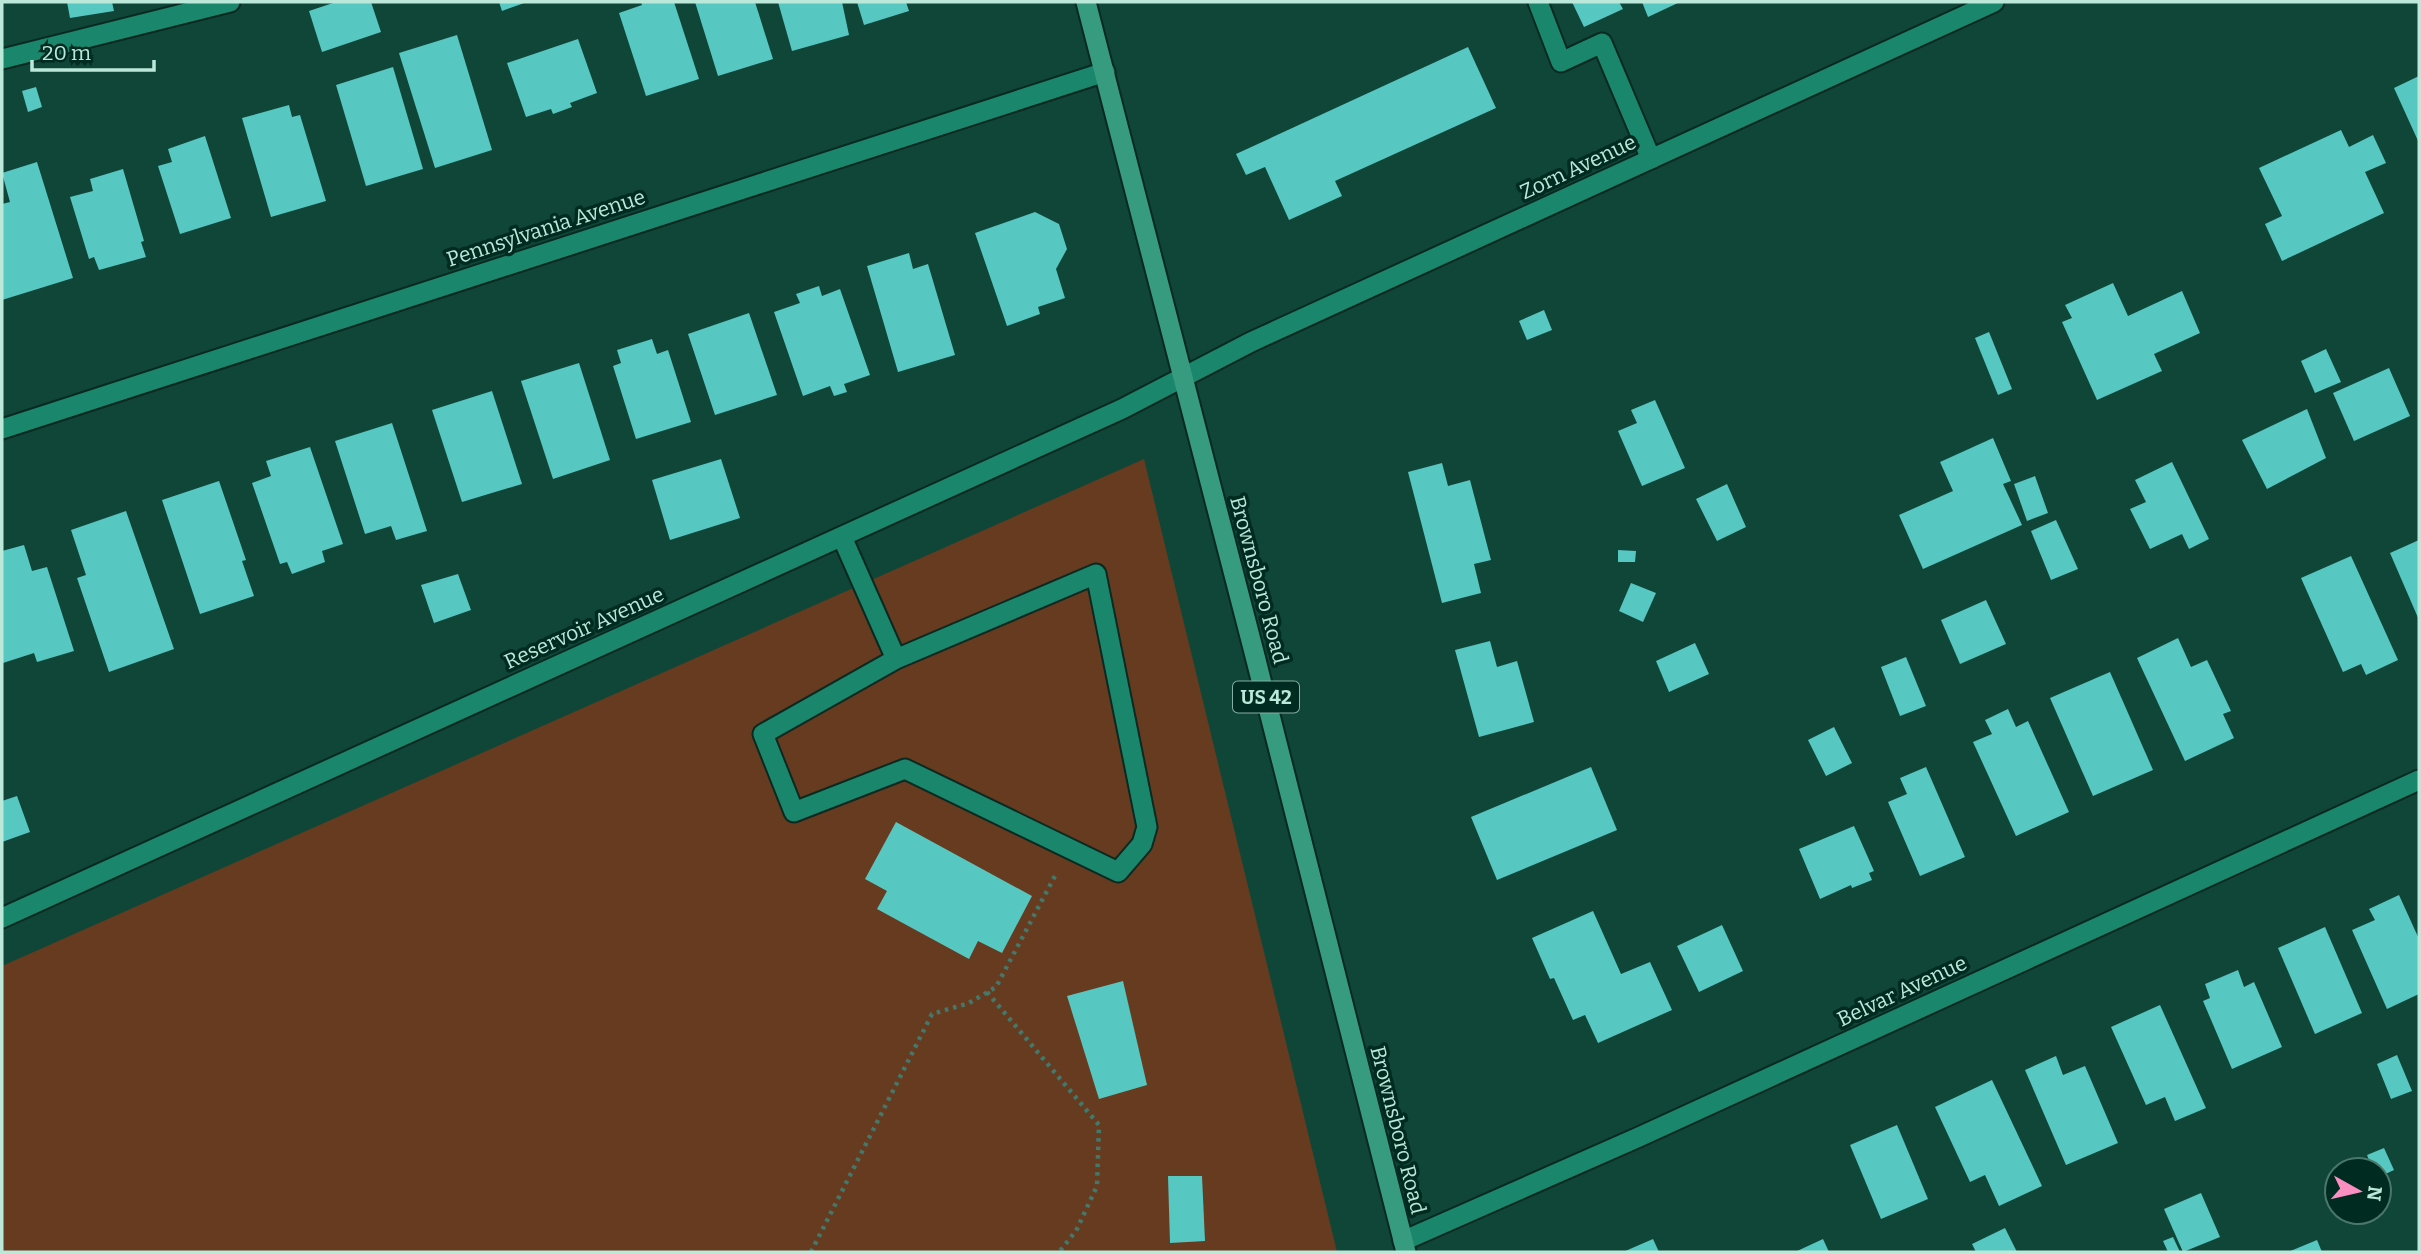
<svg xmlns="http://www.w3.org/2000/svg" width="2421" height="1254" viewBox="0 0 2421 1254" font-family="Bitter,serif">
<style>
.green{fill:#663b20}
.building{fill:#57c7c2}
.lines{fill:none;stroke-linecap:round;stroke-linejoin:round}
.service-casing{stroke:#0a2921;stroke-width:23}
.minor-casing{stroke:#0a2921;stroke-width:23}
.primary-casing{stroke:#0a2921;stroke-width:23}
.path{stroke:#45786a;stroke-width:4.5;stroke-dasharray:3.5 5;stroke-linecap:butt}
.service{stroke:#1a876c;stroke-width:19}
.minor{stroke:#1a876c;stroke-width:19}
.primary{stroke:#379b80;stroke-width:19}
.labels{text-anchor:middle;stroke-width:7;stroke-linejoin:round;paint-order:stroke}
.shield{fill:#002b20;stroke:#84afa2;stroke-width:2}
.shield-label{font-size:19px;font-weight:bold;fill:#bce8d9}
.street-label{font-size:21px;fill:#bce8d9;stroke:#002b20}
</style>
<rect width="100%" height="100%" fill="#104638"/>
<polygon class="green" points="1144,459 1337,1252 2,1252 2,966"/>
<g class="building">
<polygon points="67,2 112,2 114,11 70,18"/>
<polygon points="336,2 371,2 381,32 322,52 309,11"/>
<polygon points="499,2 527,2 502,11"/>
<polygon points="641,2 674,2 699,79 646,96 619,13 642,5"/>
<polygon points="695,2 755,2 773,59 718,76"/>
<polygon points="778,2 842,2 849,35 792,51"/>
<polygon points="857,2 906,2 909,11 864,25"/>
<polygon points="1572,2 1619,2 1623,9 1584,27"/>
<polygon points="1642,2 1680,2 1648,17"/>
<polygon points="457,35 492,150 435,168 399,53"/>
<polygon points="578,39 597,93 570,103 572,107 553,114 551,109 526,117 507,63"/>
<polygon points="1468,47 1496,108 1335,181 1342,196 1289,220 1265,167 1246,175 1236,154"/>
<polygon points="393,67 423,169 366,186 336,85"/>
<polygon points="2419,76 2419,143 2394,88"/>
<polygon points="36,87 42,107 28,112 22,91"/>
<polygon points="289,105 292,117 300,115 326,201 271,217 242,118"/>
<polygon points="2341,130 2349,147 2373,135 2386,163 2365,172 2384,213 2282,261 2265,224 2282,216 2259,168"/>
<polygon points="205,136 231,218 180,234 158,166 172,162 168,149"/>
<polygon points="37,162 73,278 2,300 2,204 10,202 2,173"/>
<polygon points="123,169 144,241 141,242 146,257 99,270 94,257 89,259 70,197 93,191 90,179"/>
<polygon points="1035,212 1059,224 1067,249 1056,269 1065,298 1038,307 1040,314 1007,326 975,233"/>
<polygon points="909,253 913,269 928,264 955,355 898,372 867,266"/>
<polygon points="2113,283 2128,316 2182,291 2200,333 2154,354 2162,371 2097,400 2062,322 2072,318 2065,305"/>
<polygon points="819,286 822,296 840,289 870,375 844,384 847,392 834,396 830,386 803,396 774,312 800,303 796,294"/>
<polygon points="1544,310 1552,330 1527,340 1519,321"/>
<polygon points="749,313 777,395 715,415 688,334"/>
<polygon points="1989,332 2012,389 1998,395 1975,338"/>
<polygon points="652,339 657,354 668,350 691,422 636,439 613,366 621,363 617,350"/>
<polygon points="2326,349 2341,382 2315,393 2301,361"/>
<polygon points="579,363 610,460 553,479 521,381"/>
<polygon points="2389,368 2410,416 2354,441 2333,393"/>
<polygon points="492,391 522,484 462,502 432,410"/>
<polygon points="1655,400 1685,468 1642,486 1618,431 1637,423 1631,410"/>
<polygon points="2307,409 2326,458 2267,489 2242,440"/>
<polygon points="392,423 427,531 396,540 391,526 365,534 335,441"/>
<polygon points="1993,438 2011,481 2003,484 2022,525 1923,569 1899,515 1953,491 1940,462"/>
<polygon points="310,447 343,544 322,551 325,562 292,574 287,562 280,564 252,483 271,476 266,461"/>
<polygon points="721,459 740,518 670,540 652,480"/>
<polygon points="2172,462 2209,539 2189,549 2182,534 2150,549 2130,509 2146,502 2135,480"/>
<polygon points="1442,463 1448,486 1470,480 1491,560 1474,564 1481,593 1442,603 1408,472"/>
<polygon points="2035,476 2048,513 2027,521 2014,484"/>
<polygon points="219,481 246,560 242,561 254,596 200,614 162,500"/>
<polygon points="1727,484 1746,527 1717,541 1696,499"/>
<polygon points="126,511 174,649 109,672 77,578 86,575 71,530"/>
<polygon points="2056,520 2078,569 2051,580 2031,531"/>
<polygon points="2419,540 2419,620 2390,553"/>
<polygon points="24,545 32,571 47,567 74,651 37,662 34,653 3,663 2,551"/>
<polygon points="1618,550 1636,551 1635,562 1618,562"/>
<polygon points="2351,556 2398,660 2366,675 2361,664 2343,672 2301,578"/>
<polygon points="458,574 471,610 434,623 421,585"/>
<polygon points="1631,583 1656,593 1643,622 1619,611"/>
<polygon points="1986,600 2006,644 1960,664 1941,620"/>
<polygon points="2178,638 2191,667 2207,660 2231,711 2223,714 2234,738 2185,761 2137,658"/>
<polygon points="1490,641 1497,667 1517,661 1534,722 1479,737 1455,650"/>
<polygon points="1695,643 1709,674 1669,692 1656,661"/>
<polygon points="1906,657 1926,706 1900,716 1881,667"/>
<polygon points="2110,672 2153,770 2093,796 2050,698"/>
<polygon points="2008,709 2016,727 2028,721 2069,812 2016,836 1973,742 1992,734 1985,720"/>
<polygon points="1834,727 1852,763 1826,776 1808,740"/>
<polygon points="1591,767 1617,830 1497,880 1471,817"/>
<polygon points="1926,767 1965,857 1920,876 1888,802 1907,794 1900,778"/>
<polygon points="17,796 30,832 2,842 2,801"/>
<polygon points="896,822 1032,896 1002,953 978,941 969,959 877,909 887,891 865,879"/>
<polygon points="1854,826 1874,871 1869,873 1872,880 1852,888 1851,885 1820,899 1799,849"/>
<polygon points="2399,895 2419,939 2419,994 2387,1009 2352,930 2375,920 2369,909"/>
<polygon points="1593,911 1621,974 1650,962 1672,1010 1598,1043 1585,1015 1573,1020 1554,978 1550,979 1532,938"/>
<polygon points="1722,925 1743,971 1699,992 1677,946"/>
<polygon points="2325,927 2362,1013 2315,1034 2278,948"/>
<polygon points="2238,970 2244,987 2254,982 2282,1047 2232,1069 2203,1001 2210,998 2205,984"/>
<polygon points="1123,981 1147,1085 1099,1099 1067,996"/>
<polygon points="2160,1005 2206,1108 2175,1121 2165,1097 2146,1105 2111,1027"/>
<polygon points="2397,1055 2412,1091 2391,1099 2377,1064"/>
<polygon points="2056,1056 2063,1075 2085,1066 2118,1143 2066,1165 2025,1070"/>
<polygon points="1992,1080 2042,1186 1999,1206 1985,1175 1970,1182 1935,1107"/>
<polygon points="1897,1125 1928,1199 1881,1219 1850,1145"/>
<polygon points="2384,1148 2394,1170 2379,1177 2379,1170 2373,1170 2367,1155"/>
<polygon points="1168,1176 1202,1176 1205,1241 1170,1243"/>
<polygon points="2201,1193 2220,1237 2183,1252 2164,1209"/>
<polygon points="2005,1228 2017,1252 1976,1252 1972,1244"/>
<polygon points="2173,1237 2180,1252 2168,1252 2163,1241"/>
<polygon points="1653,1239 1659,1252 1623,1252"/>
<polygon points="1823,1239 1829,1252 1795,1252"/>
<polygon points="2317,1240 2322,1252 2288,1252"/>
</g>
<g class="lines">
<defs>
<g id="service">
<polyline points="1538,2 1561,62 1602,43 1651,159"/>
<polyline points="2,59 230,2"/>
<polyline points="842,537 896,659 1096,574 1147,827 1142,844 1118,872 905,769 794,812 763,734 896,659"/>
</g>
<g id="minor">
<polyline points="2,429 1105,72"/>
<polyline points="2,918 1122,409 1251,342 1994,2"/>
<polyline points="1403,1241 1639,1137 2419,780"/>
</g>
<polyline id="primary" points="1086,2 1255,656 1406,1252"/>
</defs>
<use href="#service" class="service-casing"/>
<use href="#minor" class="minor-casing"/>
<use href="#primary" class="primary-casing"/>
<g class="path">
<polyline points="987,992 1099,1125 1097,1186 1076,1231 1059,1252"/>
<polyline points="811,1252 932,1014 969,1003 996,987 1056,874"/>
</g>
<use href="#service" class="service"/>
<use href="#minor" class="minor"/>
<use href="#primary" class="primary"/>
</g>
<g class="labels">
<rect class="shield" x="1233" y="681.5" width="66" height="31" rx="5"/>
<g class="shield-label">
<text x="1266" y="704">US 42</text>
</g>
<g class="street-label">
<text transform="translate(1578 167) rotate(-25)" y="7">Zorn Avenue</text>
<text transform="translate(546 228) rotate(-18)" y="7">Pennsylvania Avenue</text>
<text transform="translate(1259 580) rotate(75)" y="7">Brownsboro Road</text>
<text transform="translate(584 628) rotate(-24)" y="7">Reservoir Avenue</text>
<text transform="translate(1902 991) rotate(-25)" y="7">Belvar Avenue</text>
<text transform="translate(1398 1130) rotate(76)" y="7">Brownsboro Road</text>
</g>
</g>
<rect width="2421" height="1254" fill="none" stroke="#bce8d9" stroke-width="7"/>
<g transform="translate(2358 1191) rotate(98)"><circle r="33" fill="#002b20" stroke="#4b776a" stroke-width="2"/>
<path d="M0-5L12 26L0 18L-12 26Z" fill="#fc8fc2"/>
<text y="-10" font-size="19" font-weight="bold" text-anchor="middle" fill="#bce8d9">N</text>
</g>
<path d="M32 60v10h122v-10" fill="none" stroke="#bce8d9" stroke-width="3.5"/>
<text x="42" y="60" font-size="21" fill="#bce8d9" stroke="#002b20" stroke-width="5" paint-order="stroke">20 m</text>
</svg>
